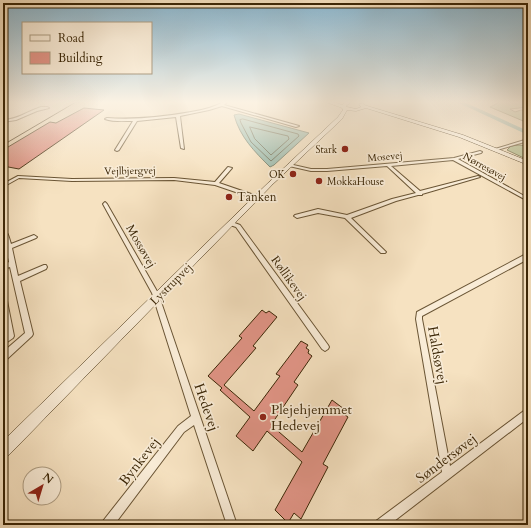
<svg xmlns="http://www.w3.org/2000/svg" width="531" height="528" viewBox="0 0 531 528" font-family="Cardo,serif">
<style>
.green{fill:#b9c496;stroke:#7a754e}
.water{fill:#9dbeb1;stroke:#76816d}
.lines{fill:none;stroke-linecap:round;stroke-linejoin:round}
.shore{stroke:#6c725c;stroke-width:1}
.river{fill:#9dbeb1;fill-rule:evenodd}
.building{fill:#e29587;stroke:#3b2606}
.street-casing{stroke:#6a5535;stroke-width:2}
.secondary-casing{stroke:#3b2606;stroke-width:1}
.street{fill:#f9ecd7;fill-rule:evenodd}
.secondary{fill:#f9ecd7;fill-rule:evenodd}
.tram{stroke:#3b2606;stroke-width:1}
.poi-dot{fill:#8f2418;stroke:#f9ecd7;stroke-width:1.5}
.labels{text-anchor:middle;stroke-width:3.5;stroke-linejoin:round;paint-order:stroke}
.far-poi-label{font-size:10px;fill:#3b2606;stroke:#f9ecd7;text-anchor:end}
.far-street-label{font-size:10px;fill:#3b2606;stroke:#f9ecd7}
.poi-label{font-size:12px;fill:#3b2606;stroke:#f9ecd7;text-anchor:start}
.street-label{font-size:12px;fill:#3b2606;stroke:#f9ecd7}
.near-street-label{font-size:14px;fill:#3b2606;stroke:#f9ecd7}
.near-poi-label{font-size:14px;fill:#3b2606;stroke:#f9ecd7;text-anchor:start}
</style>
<rect width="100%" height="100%" fill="#f6e2c1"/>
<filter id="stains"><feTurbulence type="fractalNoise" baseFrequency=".005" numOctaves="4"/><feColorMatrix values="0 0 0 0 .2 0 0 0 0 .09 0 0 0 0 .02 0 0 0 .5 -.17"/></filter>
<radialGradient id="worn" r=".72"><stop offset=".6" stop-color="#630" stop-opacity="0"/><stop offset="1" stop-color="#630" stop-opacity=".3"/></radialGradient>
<g class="green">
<polygon points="500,102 528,102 528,107 510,109 515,112 521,110 528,111 528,123 490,107"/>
<polygon points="519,145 528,146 528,160 507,150 511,146"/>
</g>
<path class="water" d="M239,114L309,133L274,165L270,167C254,151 240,137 234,115Z"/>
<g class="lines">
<g class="shore">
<polygon points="243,119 298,134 299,136 271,161 251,142 241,123 240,120"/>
<polygon points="250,127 288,136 289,139 271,155 255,139"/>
</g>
<polygon class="river" points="457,102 464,102 528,131 528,135"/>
</g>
<g class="building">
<polygon points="84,108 104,110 19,169 3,166 3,150 50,122 56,123"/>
<polygon points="262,310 266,313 269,311 277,317 253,346 256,348 224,385 254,411 280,376 276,374 301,341 308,345 306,348 309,350 308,353 312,356 294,382 298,385 271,425 302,452 332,400 344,409 342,413 348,417 323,464 328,467 301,519 294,513 288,523 275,510 302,462 267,431 253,451 236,436 250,417 220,390 222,388 208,376 242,338 239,336"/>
</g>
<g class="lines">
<defs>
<g id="street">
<path d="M223,102H227L224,105L299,126L296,127L222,106L209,110L180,116L184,149L181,148L176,117L137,121L119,150L117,151L115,150L133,121C124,121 113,122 105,119L107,118C136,120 162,117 191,112C202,110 213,108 223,102Z"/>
<path d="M41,107H47L49,108L37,111L16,120L3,122V120C17,120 28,111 41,107Z"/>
<polygon points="528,139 528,141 497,150 495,149"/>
<polygon points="480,151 482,152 481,153 458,159 528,198 528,201 453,160 391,166 420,191 478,176 480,177 422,194 422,195 418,195 396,201 351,218 385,251 386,252 385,253 381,253 345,218 318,213 297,218 294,216 295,215 318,209 347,215 392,199 416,193 387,166 327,171 311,171 289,166 289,164 311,169 327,169 454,158"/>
<polygon points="228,167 232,168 219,183 260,197 260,199 256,199 215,185 174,180 72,181 19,178 3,187 3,184 18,176 72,179 174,178 215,182"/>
<polygon points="105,202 107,204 158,293 237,525 227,525 194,425 184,432 114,525 102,525 103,521 178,426 191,416 152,293 103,204"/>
<polygon points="232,222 240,225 328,345 329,347 328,349 325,351 322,349 236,227 230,225 229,224"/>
<path d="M3,230C9,232 9,239 11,244L34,235L37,237L36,238L12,248L18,276L44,265H46L47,267L46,269L20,281L33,334L32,336L6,360L3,361V352L25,333L10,267L3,269V265L9,262L3,236Z"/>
<polygon points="526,254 528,254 528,259 422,316 422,319 450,466 525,410 528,409 528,418 389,525 375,525 376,521 442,472 416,319 417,312"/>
<polygon points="3,293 5,294 6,296 14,336 13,338 3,345 3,337 6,335 3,316"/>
</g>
<polygon id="secondary" points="326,102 334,102 342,105 345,102 351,102 346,106 347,107 356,109 361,107 359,104 363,103 364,105 463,135 528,161 528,165 459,137 366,108 356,111 347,110 342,119 273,184 8,456 3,458 3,441 269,182 338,117 343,110 342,108"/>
</defs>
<use href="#street" class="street-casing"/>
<use href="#secondary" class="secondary-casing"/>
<use href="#street" class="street"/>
<use href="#secondary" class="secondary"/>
<polyline class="tram" points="3,145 76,102"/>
</g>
<linearGradient id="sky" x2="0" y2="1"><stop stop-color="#8ab8d2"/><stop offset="0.58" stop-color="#fbf2e3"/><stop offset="1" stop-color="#fbf2e3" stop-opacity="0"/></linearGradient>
<rect width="531" height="176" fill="url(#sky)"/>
<g class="poi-dot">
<circle cx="345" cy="149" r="4"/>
<circle cx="293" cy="174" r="4"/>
<circle cx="319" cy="181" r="4"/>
<circle cx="229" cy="197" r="4"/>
<circle cx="263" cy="417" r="4"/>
</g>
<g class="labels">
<g class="far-poi-label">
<text x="337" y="153">Stark</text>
<text x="285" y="178">OK</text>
<text x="327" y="185" text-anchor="start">MokkaHouse</text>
</g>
<g class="far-street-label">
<text transform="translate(385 156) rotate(-5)" y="4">Mosevej</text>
<text transform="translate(485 166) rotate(29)" y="4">Nørresøvej</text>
<text transform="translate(130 170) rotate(-1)" y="4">Vejlbjergvej</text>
</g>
<g class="poi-label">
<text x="237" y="201">Tanken</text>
</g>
<g class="street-label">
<text transform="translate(141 246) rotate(60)" y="4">Mossøvej</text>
<text transform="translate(289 278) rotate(54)" y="4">Røllikevej</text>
<text transform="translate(171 284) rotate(-45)" y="4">Lystrupvej</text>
</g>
<g class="near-street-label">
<text transform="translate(438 355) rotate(80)" y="5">Haldsøvej</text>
<text transform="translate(207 407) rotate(71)" y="5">Hedevej</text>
<text transform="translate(446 458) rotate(-37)" y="5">Søndersøvej</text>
<text transform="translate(139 461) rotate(-52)" y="5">Bynkevej</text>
</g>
<g class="near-poi-label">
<text x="271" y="414">Plejehjemmet<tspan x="271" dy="16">Hedevej</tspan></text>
</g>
</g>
<rect width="531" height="528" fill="none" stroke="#f6e2c1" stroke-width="16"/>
<rect x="4" y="4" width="523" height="520" fill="none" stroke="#3b2606" stroke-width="2"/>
<rect x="8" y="8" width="515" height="512" fill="none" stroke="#3b2606"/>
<rect x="22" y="22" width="130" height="52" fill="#f9ecd7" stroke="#ad9d83"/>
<rect x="30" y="35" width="20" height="6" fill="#f9ecd7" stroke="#ad9d83"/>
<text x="58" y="42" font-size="12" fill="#3b2606">Road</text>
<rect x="30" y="52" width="20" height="12" fill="#e29587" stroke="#ad9d83"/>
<text x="58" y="62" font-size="12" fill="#3b2606">Building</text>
<g transform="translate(42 486) rotate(38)"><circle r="19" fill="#f9ecd7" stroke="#ad9d83"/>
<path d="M0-3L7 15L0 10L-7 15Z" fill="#8f2418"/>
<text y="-6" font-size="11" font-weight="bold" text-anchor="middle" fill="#3b2606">N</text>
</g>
<rect width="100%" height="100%" filter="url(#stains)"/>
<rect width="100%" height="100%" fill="url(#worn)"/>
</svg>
